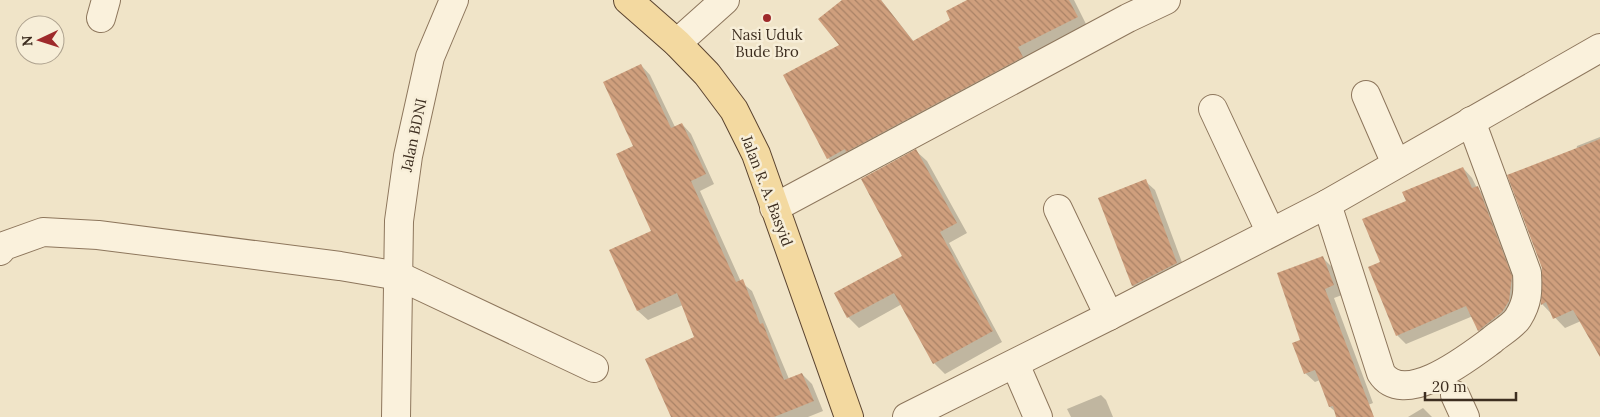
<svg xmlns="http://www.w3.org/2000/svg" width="1600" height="417" viewBox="0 0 1600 417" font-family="Lora,serif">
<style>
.shadow{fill:#0003}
.building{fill:url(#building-back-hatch)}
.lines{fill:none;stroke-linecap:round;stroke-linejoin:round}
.minor-casing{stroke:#8d765c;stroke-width:30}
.major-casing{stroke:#5b4430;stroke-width:30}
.minor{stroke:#faf1dc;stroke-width:28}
.major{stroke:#f3d9a0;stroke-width:28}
.poi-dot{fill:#9e2a2b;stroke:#f7eed8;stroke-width:2}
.labels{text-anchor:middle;stroke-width:5;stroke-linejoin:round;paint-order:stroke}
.poi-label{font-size:15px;fill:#3d2e20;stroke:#f7eed8}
.street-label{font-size:15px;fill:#3d2e20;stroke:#f7eed8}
</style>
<defs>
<pattern id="building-back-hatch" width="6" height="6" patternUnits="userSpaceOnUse" patternTransform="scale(1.25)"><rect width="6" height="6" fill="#cf9f7d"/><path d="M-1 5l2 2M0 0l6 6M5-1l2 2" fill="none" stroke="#a98266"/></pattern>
</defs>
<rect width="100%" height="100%" fill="#f0e4c8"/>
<g class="shadow">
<polygon points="844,0 881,0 914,42 952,20 971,0 1074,0 1088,28 838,169 828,158"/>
<polygon points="641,65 650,75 675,127 682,124 691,134 714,184 700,191 741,282 752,291 789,379 802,374 812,384 823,411 808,417 675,417 695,338 683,305 648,320 638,311 611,251 653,232 634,146"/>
<polygon points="1600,137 1600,355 1581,321 1565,328 1542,304 1577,146"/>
<polygon points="916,151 927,161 967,233 949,243 1002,342 945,374 934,363 902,304 859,328 848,317 904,256"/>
<polygon points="1463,168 1472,178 1477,188 1487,197 1520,286 1516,315 1489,339 1479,330 1473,316 1406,344 1397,335 1381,263 1407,201"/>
<polygon points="1145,181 1155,190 1186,273 1142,295 1133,286 1099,198"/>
<polygon points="1322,257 1332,267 1342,295 1334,298 1373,403 1340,416 1330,407 1320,380 1315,382 1305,373 1302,340"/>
<polygon points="1101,395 1106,400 1113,417 1071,417 1067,409"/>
<polygon points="1423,408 1432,417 1408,417"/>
</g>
<g class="building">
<polygon points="842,0 881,0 913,41 950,20 946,11 967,0 1069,0 1078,17 1018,47 1023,57 846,152 845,149 827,159 783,75 839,45 818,19"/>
<polygon points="641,64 671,128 682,123 706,174 691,181 736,282 743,279 760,324 763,323 784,380 802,373 814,401 774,417 671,417 645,359 694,337 677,293 637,311 609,250 651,231 616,154 633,146 603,82"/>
<polygon points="1600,139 1600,357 1573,310 1553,319 1546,302 1541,305 1542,268 1507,175"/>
<polygon points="916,149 957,223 940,232 993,331 933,364 894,293 847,318 834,293 902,256 861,179"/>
<polygon points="1463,167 1472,188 1478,186 1512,276 1509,301 1502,312 1478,331 1466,306 1396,336 1368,267 1380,262 1362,219 1406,201 1402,192"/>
<polygon points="1146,179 1177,263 1132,286 1098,198"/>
<polygon points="1323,256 1334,285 1325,289 1374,417 1336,417 1333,406 1329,407 1315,370 1304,374 1292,343 1300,340 1277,273"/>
</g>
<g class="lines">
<defs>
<g id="minor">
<polyline points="101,18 106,0"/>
<polyline points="677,43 725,0"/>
<polyline points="1366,95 1396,164"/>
<polyline points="1213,109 1270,231"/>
<path d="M1327,204L1381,373C1404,409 1470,356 1492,340C1500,333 1513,326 1518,318C1528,302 1528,291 1527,273L1471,121"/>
<polyline points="774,208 1128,18 1166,0"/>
<polyline points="1058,209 1109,316"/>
<polyline points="0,251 4,246 43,232 98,235 340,266 399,276 594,368"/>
<polyline points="1015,364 1038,417"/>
<polyline points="1455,395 1465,417"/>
<polyline points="396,417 399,221 408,156 430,57 454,0"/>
<polyline points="907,417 1109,316 1327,204 1600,48"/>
</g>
<polyline id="major" points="628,0 677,43 707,74 734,110 756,154 849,417"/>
</defs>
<use href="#minor" class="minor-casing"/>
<use href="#major" class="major-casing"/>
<use href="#minor" class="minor"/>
<use href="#major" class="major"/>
</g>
<circle class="poi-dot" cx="767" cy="18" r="5"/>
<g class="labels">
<g class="poi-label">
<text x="767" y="40">Nasi Uduk<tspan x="767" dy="17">Bude Bro</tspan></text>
</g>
<g class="street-label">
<text transform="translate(414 135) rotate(-78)" y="5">Jalan BDNI</text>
<text transform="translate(767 191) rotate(69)" y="5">Jalan R. A. Basyid</text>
</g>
</g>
<g transform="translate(40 40) rotate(266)"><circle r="24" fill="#f7eed8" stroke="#ada18e"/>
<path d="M0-4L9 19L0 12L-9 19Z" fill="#9e2a2b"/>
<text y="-8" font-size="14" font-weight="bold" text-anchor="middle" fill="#3d2e20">N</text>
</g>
<path d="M1425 392v8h91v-8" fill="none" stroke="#3d2e20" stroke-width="2.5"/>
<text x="1432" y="392" font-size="15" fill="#3d2e20" stroke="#f7eed8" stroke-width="4" paint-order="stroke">20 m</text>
</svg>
